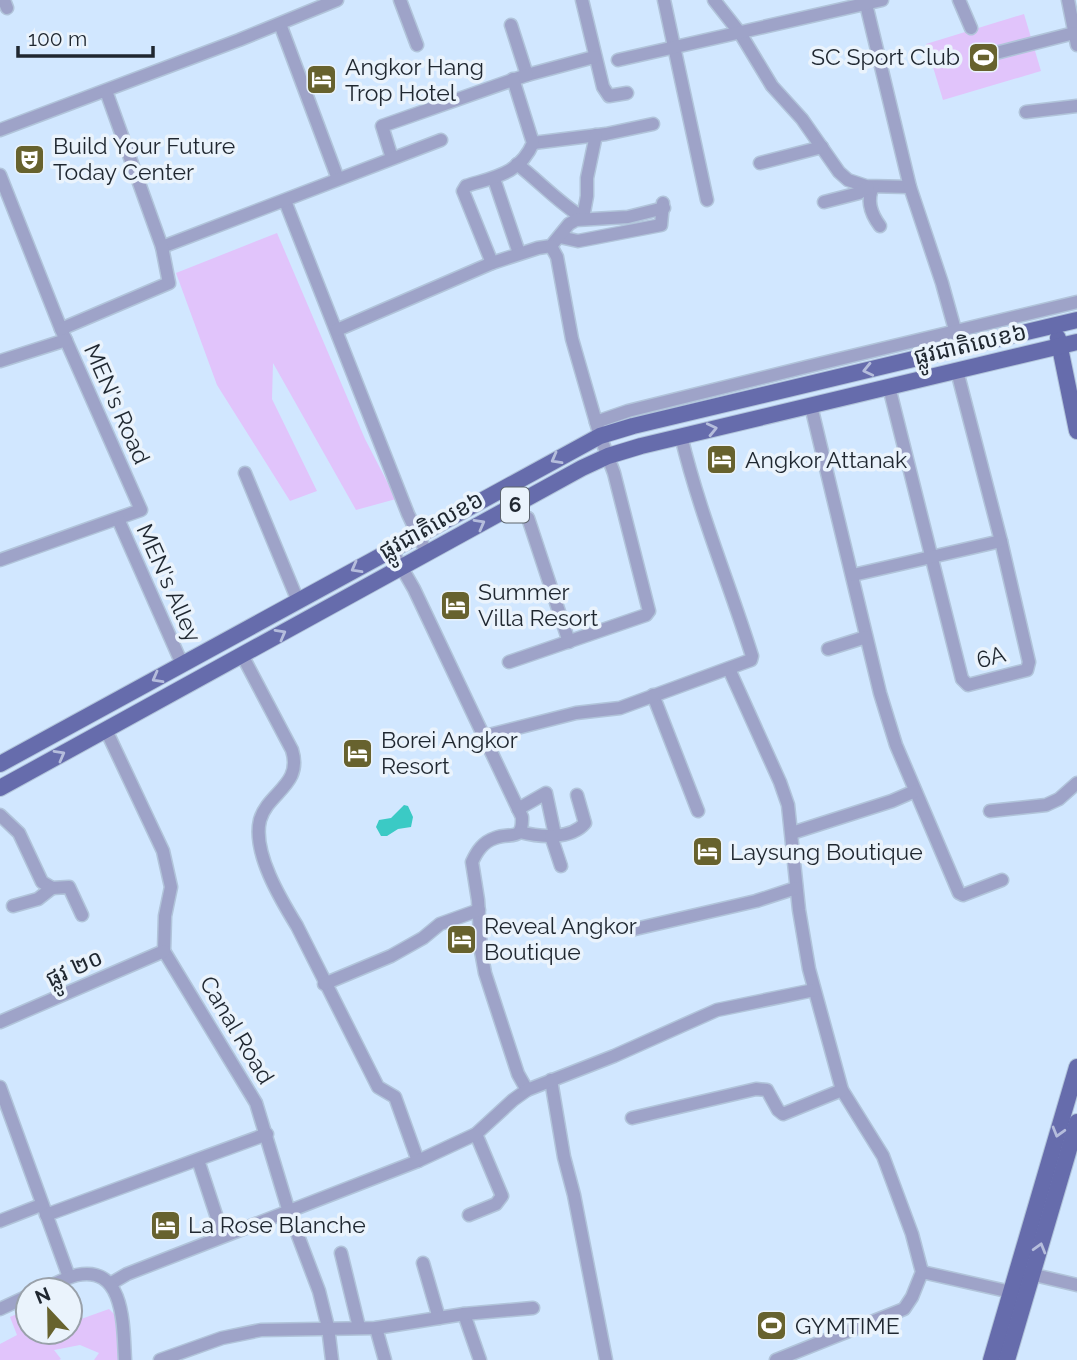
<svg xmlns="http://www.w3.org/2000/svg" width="1077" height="1360" viewBox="0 0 1077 1360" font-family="Raleway,'Noto Sans Khmer',sans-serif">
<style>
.green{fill:#e1c4fb}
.water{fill:#3bcac5}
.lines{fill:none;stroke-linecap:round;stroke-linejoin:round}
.minor-casing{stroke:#b1c4da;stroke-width:15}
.major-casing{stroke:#b1c4da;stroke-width:18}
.minor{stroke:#9ea3c8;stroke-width:12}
.major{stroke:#666cac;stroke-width:16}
.oneway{stroke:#b5bddc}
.labels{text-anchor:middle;stroke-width:7;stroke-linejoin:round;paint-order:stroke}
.shield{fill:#eaf3fc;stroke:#5c646d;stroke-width:2}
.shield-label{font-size:21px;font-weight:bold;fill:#1f2730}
.poi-label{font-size:23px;fill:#1f2730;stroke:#eaf3fc;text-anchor:start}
.street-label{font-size:23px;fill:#1f2730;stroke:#eaf3fc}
</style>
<rect width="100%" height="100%" fill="#d1e7ff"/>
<g class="green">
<polygon points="1024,14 1041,71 943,100 926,44"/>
<polygon points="277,233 365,439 396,499 356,510 273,363 272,399 317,491 290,501 217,385 176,273"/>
<polygon points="28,1309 28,1332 70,1332 70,1323 109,1309 117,1317 122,1360 94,1360 99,1353 80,1345 54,1350 61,1359 59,1360 0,1360 0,1344 17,1335 10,1317"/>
</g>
<polygon class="water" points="404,805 408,806 413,817 411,827 398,829 387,836 381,836 376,827 379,820 391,818"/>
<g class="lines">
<defs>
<g id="minor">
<polyline points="4,0 7,8"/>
<polyline points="400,0 417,45"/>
<polyline points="582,0 603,87 609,96 627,93"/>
<polyline points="664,0 707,200"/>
<polyline points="714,0 740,33 772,86 802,119 839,172 848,180 866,186 910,187"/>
<polyline points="865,0 910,187 942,283 957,337"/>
<polyline points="959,0 971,28"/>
<polyline points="1068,0 1077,45"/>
<polyline points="280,24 338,179"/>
<polyline points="511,25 527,75 594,57"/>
<polyline points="988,55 1074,33"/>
<polyline points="618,60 882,0"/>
<polyline points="1026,112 1077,106"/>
<polyline points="0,130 239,40 337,0"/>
<polyline points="533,143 606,134 653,124"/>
<polyline points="392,158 382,126 527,75"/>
<polyline points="760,163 822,147"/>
<path d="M517,164C540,182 558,202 583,218L587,196V178L596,135"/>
<polyline points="0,175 61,329 141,510 0,560"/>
<polyline points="494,179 519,253"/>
<path d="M873,187C866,201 871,214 880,226"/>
<polyline points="285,201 408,514 427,554"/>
<polyline points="824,202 859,193 868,187"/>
<polyline points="560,237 578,241 661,225 663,203"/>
<polyline points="162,247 441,140"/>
<path d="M492,263L463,191L466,186C494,177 520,174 533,143L513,79"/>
<polyline points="61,329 169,283 162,247 106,91"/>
<polyline points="337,330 492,263 538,248 551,246 569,224 576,220 628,217 664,208"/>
<polyline points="0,361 66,340"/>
<polyline points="889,387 962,679 968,685 1027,670 1029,662 1001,541 957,371"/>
<polyline points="811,406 880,693 896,745 959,893 963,895 1002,880"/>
<polyline points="596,422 628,411 806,367 1077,302"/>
<polyline points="245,473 298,601"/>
<polyline points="528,518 569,642"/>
<polyline points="118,519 182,664"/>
<path d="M391,549L414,589L522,817C523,842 511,832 495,838C483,842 477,851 472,862L478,900L481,951L485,973L518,1074L527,1090"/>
<polyline points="853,575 1001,541"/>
<polyline points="828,649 866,637"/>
<path d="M242,655L292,750C303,785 268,792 260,820C252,852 281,900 297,926L378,1087L395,1097L418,1161"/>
<polyline points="509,662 646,615 649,611 614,473 600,436 572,339 557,257 551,246"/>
<polyline points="729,669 780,782 788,805 799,910 809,969 842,1090 883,1156 912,1234 922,1272 912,1297 904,1309 776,1360"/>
<polyline points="653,695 698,811"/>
<polyline points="106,730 163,851 171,887 165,916 164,951 256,1103 289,1212 319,1291 328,1327 332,1360"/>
<path d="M485,736L576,713L620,708L751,660L752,656C729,583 699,511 681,436"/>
<polyline points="518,809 546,793 555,835"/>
<polyline points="990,811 1046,805 1059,799 1077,783"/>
<polyline points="0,815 19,833 42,882 52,888 69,887 82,915"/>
<path d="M520,832C539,837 571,840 585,823L577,795"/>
<polyline points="792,833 892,801 915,791"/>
<polyline points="551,836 561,866"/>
<polyline points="13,906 38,899 52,888"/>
<polyline points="635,929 756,901 796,888"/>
<polyline points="324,984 391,956 423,938 440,924 479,910"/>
<polyline points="0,1022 164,951"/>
<polyline points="551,1080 564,1157 574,1195 606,1360"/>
<polyline points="0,1087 69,1277"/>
<polyline points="632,1118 756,1089 767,1090 778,1110 783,1114 842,1090"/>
<polyline points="198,1160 223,1236"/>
<polyline points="46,1215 267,1134"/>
<polyline points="469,1215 496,1204 502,1196 476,1134"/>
<polyline points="0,1221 41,1205"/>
<polyline points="341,1253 359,1327"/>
<polyline points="423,1263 439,1318"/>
<polyline points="922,1272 1011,1292"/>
<polyline points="1026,1273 1077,1285"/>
<polyline points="110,1284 127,1274 418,1161 476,1134 513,1100 527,1090 614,1056 717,1010 814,990"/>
<path d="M42,1290C53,1285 65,1278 77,1275C126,1265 123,1329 125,1360"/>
<polyline points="0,1309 28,1296"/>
<polyline points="464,1314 480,1360"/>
<polyline points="376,1328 385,1360"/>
<polyline points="160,1360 222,1338 261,1330 376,1328 464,1314 533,1308"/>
</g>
<g id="major">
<polyline points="1058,338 1077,431"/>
<polyline points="0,764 600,436 633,426 1077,320"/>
<polyline points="0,788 582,468 608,456 641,446 1077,342"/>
<polyline points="991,1360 1077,1067"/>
<polyline points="1007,1360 1077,1122"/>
</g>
</defs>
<use href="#minor" class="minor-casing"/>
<use href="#major" class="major-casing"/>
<use href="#minor" class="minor"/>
<use href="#major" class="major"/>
</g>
<defs><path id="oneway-chevron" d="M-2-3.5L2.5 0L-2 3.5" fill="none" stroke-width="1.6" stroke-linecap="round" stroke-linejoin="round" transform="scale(1.75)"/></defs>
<g class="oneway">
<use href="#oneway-chevron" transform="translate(868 370) rotate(167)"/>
<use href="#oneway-chevron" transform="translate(712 429) rotate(-13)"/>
<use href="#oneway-chevron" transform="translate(556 459) rotate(151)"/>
<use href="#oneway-chevron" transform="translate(480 524) rotate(-29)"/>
<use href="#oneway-chevron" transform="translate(356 568) rotate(151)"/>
<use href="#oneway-chevron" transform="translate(281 634) rotate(-29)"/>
<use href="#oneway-chevron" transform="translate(157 678) rotate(151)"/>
<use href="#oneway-chevron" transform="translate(60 755) rotate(-29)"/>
<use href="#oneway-chevron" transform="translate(1058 1132) rotate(106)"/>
<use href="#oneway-chevron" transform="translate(1040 1248) rotate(-74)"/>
</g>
<defs>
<symbol id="stadium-square" viewBox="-11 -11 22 22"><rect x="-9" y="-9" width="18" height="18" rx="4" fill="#67622e" stroke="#eaf3fc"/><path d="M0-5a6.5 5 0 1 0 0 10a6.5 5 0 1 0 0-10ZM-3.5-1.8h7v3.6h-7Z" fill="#fff"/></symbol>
<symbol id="hotel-square" viewBox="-11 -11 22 22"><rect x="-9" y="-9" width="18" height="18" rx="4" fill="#67622e" stroke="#eaf3fc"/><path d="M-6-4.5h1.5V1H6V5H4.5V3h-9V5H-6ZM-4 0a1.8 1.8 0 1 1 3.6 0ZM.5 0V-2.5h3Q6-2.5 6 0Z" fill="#fff"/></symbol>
<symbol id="theatre-square" viewBox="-11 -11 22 22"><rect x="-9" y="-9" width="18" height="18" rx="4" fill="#67622e" stroke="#eaf3fc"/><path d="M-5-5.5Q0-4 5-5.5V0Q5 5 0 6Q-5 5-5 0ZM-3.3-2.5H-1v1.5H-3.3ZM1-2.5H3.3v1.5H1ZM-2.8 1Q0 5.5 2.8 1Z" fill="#fff"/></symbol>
</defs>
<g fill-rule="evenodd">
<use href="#stadium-square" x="966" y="40" width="35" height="35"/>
<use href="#hotel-square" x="304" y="62" width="35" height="35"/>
<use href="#theatre-square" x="12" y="142" width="35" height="35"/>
<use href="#hotel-square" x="704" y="442" width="35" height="35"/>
<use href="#hotel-square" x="438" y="588" width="35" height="35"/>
<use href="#hotel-square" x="340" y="736" width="35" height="35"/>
<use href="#hotel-square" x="690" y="834" width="35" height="35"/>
<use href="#hotel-square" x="444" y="922" width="35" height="35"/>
<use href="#hotel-square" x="148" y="1208" width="35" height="35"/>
<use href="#stadium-square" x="754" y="1308" width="35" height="35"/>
</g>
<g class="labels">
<rect class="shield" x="501" y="487.5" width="28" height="35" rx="5"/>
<g class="shield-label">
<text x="515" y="512">6</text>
</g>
<g class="poi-label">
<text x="960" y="65" text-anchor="end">SC Sport Club</text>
<text x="345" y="75">Angkor Hang<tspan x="345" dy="26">Trop Hotel</tspan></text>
<text x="53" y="154">Build Your Future<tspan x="53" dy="26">Today Center</tspan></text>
<text x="745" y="468">Angkor Attanak</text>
<text x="478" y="600">Summer<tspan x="478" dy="26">Villa Resort</tspan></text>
<text x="381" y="748">Borei Angkor<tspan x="381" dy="26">Resort</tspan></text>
<text x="730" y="860">Laysung Boutique</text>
<text x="484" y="934">Reveal Angkor<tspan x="484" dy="26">Boutique</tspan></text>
<text x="188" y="1233">La Rose Blanche</text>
<text x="795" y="1334">GYMTIME</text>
</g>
<g class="street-label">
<text transform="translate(970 344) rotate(-13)" y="8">ផ្លូវជាតិលេខ៦</text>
<text transform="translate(117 404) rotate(66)" y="8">MEN's Road</text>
<text transform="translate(431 525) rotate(-29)" y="8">ផ្លូវជាតិលេខ៦</text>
<text transform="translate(169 583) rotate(66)" y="8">MEN's Alley</text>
<text transform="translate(991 657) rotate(-15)" y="8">6A</text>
<text transform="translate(74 968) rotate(-24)" y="8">ផ្លូវ ២០</text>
<text transform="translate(237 1030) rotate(59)" y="8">Canal Road</text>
</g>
</g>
<g transform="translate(49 1311) rotate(338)"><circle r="33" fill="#eaf3fc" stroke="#99a1aa" stroke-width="2"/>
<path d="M0-5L12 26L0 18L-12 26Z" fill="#67622e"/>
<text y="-10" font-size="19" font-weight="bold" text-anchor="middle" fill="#1f2730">N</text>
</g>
<path d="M18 46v10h135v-10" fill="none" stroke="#1f2730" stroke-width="3.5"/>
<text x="28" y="46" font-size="21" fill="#1f2730" stroke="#eaf3fc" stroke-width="5" paint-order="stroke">100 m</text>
</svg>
